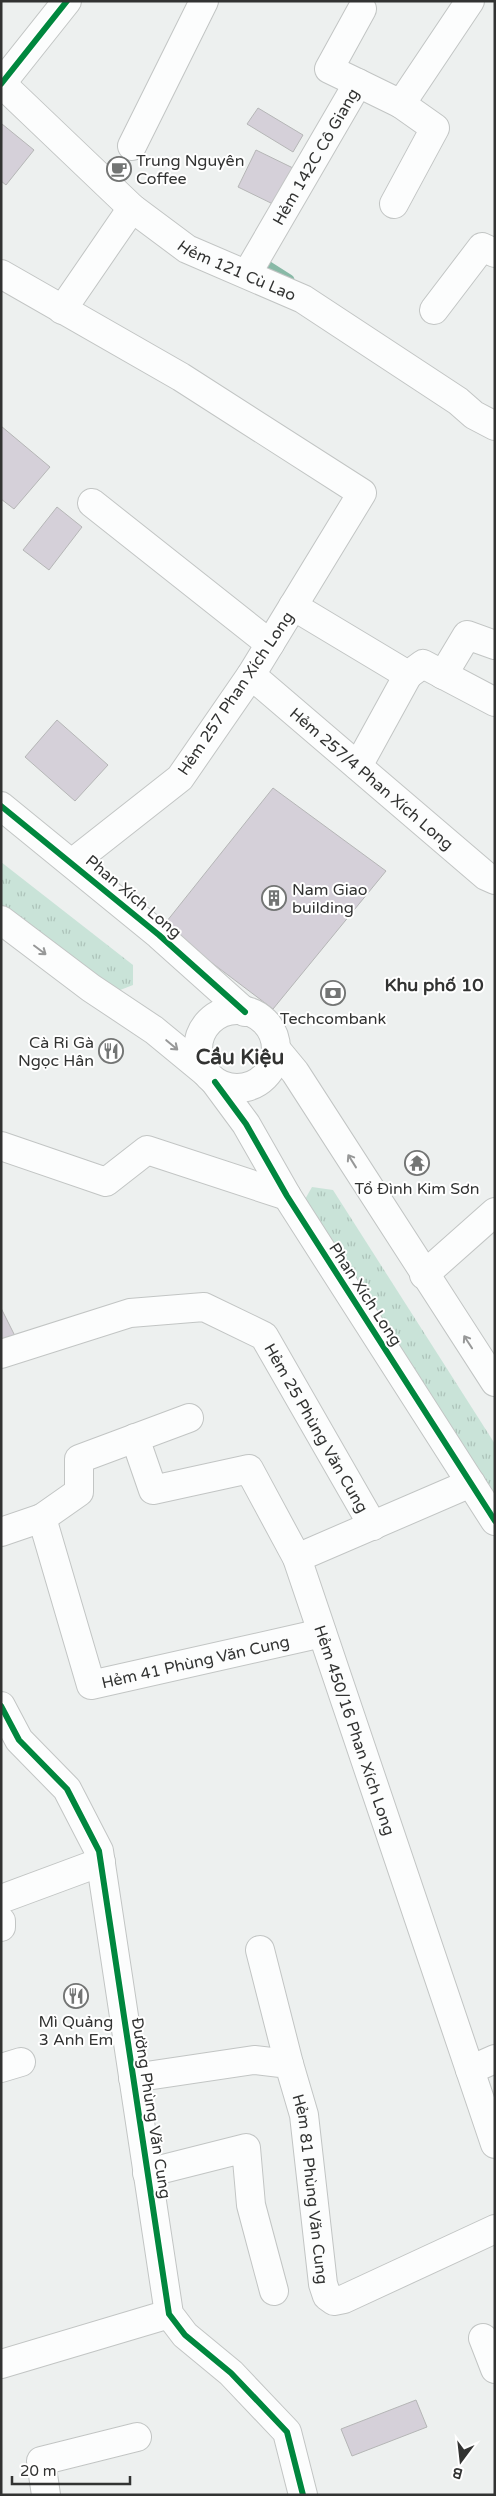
<svg xmlns="http://www.w3.org/2000/svg" width="496" height="2496" viewBox="0 0 496 2496" font-family="'Varela Round',sans-serif">
<style>
.grass{fill:url(#grass-tufts)}
.lines{fill:none;stroke-linecap:round;stroke-linejoin:round}
.stream{stroke:#88b9a6;stroke-width:11}
.building{fill:#d5d0d9;stroke:#b5b6b6}
.minor-casing{stroke:#c2c5c4;stroke-width:30}
.minor{stroke:#fcfdfd;stroke-width:28}
.cycleway-casing{stroke:#fff;stroke-width:9}
.cycleway{stroke:#00873e;stroke-width:6}
.oneway{stroke:#979898}
.labels{text-anchor:middle;stroke-width:4;stroke-linejoin:round;paint-order:stroke}
.street-label{font-size:16px;fill:#323332;stroke:#fff}
.poi-label{font-size:16px;fill:#323332;stroke:#fff}
.neighbourhood-label{font-size:18px;font-weight:bold;fill:#323332;stroke:#fff}
.district-label{font-size:21px;font-weight:bold;fill:#323332;stroke:#fff}
</style>
<defs>
<pattern id="grass-tufts" width="24" height="20" patternUnits="userSpaceOnUse" patternTransform="scale(1.25)"><rect width="24" height="20" fill="#c9e3d8"/><path d="M3 7l-1-3M5 7V3M7 7l1-3M15 17l-1-3M17 17v-4M19 17l1-3" fill="none" stroke="#adc3ba"/></pattern>
</defs>
<rect width="100%" height="100%" fill="#edf0ef"/>
<g class="grass">
<polygon points="1,862 133,965 133,985 115,992 1,904"/>
<polygon points="312,1187 333,1190 495,1444 495,1499 304,1201"/>
</g>
<g class="lines">
<polyline class="stream" points="256,259 289,280"/>
</g>
<g class="building">
<polygon points="258,108 303,135 293,152 247,124"/>
<polygon points="2,124 34,150 6,185 1,181"/>
<polygon points="256,150 295,169 277,206 238,187"/>
<polygon points="1,426 50,467 14,509 1,499"/>
<polygon points="57,507 82,527 49,570 23,550"/>
<polygon points="57,720 108,765 75,801 25,757"/>
<polygon points="273,788 386,871 273,1009 163,926"/>
<polygon points="1,1308 15,1336 1,1342"/>
<polygon points="416,2400 427,2427 352,2456 341,2429"/>
</g>
<g class="lines">
<defs>
<g id="minor">
<path id="s1" d="M1,83L132,208L187,249L303,299L458,401L474,415L495,426"/>
<polyline points="358,83 329,69 362,9"/>
<polyline points="1,84 67,1"/>
<polyline points="132,146 204,1"/>
<polyline points="394,204 435,128 401,104"/>
<polyline points="1,274 181,377 362,493 251,675 180,778 72,863"/>
<path id="s2" d="M247,274L358,83L401,104L470,1"/>
<polyline points="62,310 132,208"/>
<polyline points="434,310 482,247 495,253"/>
<polyline points="92,503 270,644"/>
<polyline points="293,606 408,675 423,664 495,702"/>
<path id="s3" d="M251,675L486,876L495,880"/>
<polyline points="443,675 467,635 495,645"/>
<polyline points="358,766 408,675"/>
<polyline points="1,806 159,935 245,1012"/>
<polyline points="1,920 91,988 154,1030 205,1072"/>
<circle cx="237" cy="1049" r="39"/>
<polyline points="276,1049 295,1072 495,1382"/>
<polyline points="215,1082 246,1124 287,1196 495,1521"/>
<polyline points="1,1146 106,1182 147,1150 287,1196"/>
<polyline points="424,1275 495,1212"/>
<path id="s4" d="M1,1354L130,1313L204,1307L264,1336L373,1526"/>
<path id="s5" d="M135,1438L153,1490L249,1469L297,1558L495,2144"/>
<path id="s6" d="M42,1518L91,1685L322,1633"/>
<polyline points="1,1532 42,1518 79,1492 79,1459 189,1418"/>
<polyline points="297,1558 471,1483"/>
<polyline points="1,1706 19,1740 67,1789 99,1851 169,2314 185,2335 231,2373 287,2432 303,2495"/>
<polyline points="1,1899 101,1862"/>
<polyline points="1,1921 1,1927"/>
<polyline points="260,1950 289,2064"/>
<polyline points="1,2068 21,2062"/>
<polyline points="470,2070 495,2059"/>
<path id="s7" d="M133,2078L254,2060L289,2064L304,2115L323,2284L327,2296L334,2301L344,2299L495,2229"/>
<polyline points="147,2173 246,2148 251,2205 274,2291"/>
<polyline points="483,2338 495,2369"/>
<polyline points="1,2364 169,2314"/>
<polyline points="46,2495 41,2461 137,2437"/>
</g>
</defs>
<use href="#minor" class="minor-casing"/>
<use href="#minor" class="minor"/>
<defs>
<g id="cycleway">
<polyline points="1,84 67,1"/>
<polyline points="1,806 159,935 245,1012"/>
<polyline points="215,1082 246,1124 287,1196 495,1521"/>
<polyline points="1,1706 19,1740 67,1789 99,1851 169,2314 185,2335 231,2373 287,2432 303,2495"/>
</g>
</defs>
<use href="#cycleway" class="cycleway-casing"/>
<use href="#cycleway" class="cycleway"/>
</g>
<defs><path id="oneway-shaft" d="M-6 0H5M1.5-3L5.5 0L1.5 3" fill="none" stroke-width="1.6" stroke-linecap="round" stroke-linejoin="round" transform="scale(1.25)"/></defs>
<g class="oneway">
<use href="#oneway-shaft" transform="translate(40 950) rotate(37)"/>
<use href="#oneway-shaft" transform="translate(172 1045) rotate(40)"/>
<use href="#oneway-shaft" transform="translate(352 1161) rotate(-122)"/>
<use href="#oneway-shaft" transform="translate(468 1342) rotate(-123)"/>
</g>
<defs>
<symbol id="cafe-ring" viewBox="-11 -11 22 22"><circle r="9.5" fill="#fff" stroke="#737574" stroke-width="1.5"/><path d="M-5.5-4.5H6V0H3Q3 3.5 0 3.5H-2.5Q-5.5 3.5-5.5 0ZM3-3.2v2h1.7v-2ZM-6 4.5H4V6H-6Z" fill="#737574"/></symbol>
<symbol id="building-ring" viewBox="-11 -11 22 22"><circle r="9.5" fill="#fff" stroke="#737574" stroke-width="1.5"/><path d="M-4-6H4V6H1V3H-1V6H-4ZM-2.5-4.3h1.7v1.8h-1.7ZM.8-4.3h1.7v1.8H.8ZM-2.5-1h1.7V.8h-1.7ZM.8-1h1.7V.8H.8Z" fill="#737574"/></symbol>
<symbol id="bank-ring" viewBox="-11 -11 22 22"><circle r="9.5" fill="#fff" stroke="#737574" stroke-width="1.5"/><path d="M-6-4H6V4H-6ZM0-2.3a2.3 2.3 0 1 0 0 4.6a2.3 2.3 0 1 0 0-4.6Z" fill="#737574"/></symbol>
<symbol id="restaurant-ring" viewBox="-11 -11 22 22"><circle r="9.5" fill="#fff" stroke="#737574" stroke-width="1.5"/><path d="M-5-6h1v4h1v-4h1v4h1v-4h1v5L-1.5 .5V6h-2V.5L-5-1ZM5-6V6H3V1.5H1.5Q1.5-4 5-6Z" fill="#737574"/></symbol>
<symbol id="temple-ring" viewBox="-11 -11 22 22"><circle r="9.5" fill="#fff" stroke="#737574" stroke-width="1.5"/><path d="M0-6L5-2H3V0L6.5 2.5H4V6H1.5V3h-3V6H-4V2.5H-6.5L-3 0V-2H-5Z" fill="#737574"/></symbol>
</defs>
<g fill-rule="evenodd">
<use href="#cafe-ring" x="105" y="155" width="28" height="28"/>
<use href="#building-ring" x="260" y="884" width="28" height="28"/>
<use href="#bank-ring" x="319" y="979" width="28" height="28"/>
<use href="#restaurant-ring" x="97" y="1037" width="28" height="28"/>
<use href="#temple-ring" x="403" y="1149" width="28" height="28"/>
<use href="#restaurant-ring" x="62" y="1982" width="28" height="28"/>
</g>
<g class="labels">
<g class="street-label">
<text dy="6" stroke="none"><textPath href="#s2" startOffset="136">Hẻm 142C Cô Giang</textPath></text>
<text dy="6" stroke="none"><textPath href="#s1" startOffset="304">Hẻm 121 Cù Lao</textPath></text>
<text transform="translate(235 693) rotate(-56)" y="6">Hẻm 257 Phan Xích Long</text>
<text dy="6" stroke="none"><textPath href="#s3" startOffset="159">Hẻm 257/4 Phan Xích Long</textPath></text>
<text transform="translate(134 896) rotate(40)" y="6">Phan Xích Long</text>
<text transform="translate(366 1294) rotate(57)" y="6">Phan Xích Long</text>
<text dy="6" stroke="none"><textPath href="#s4" startOffset="382">Hẻm 25 Phùng Văn Cung</textPath></text>
<text dy="6" stroke="none"><textPath href="#s6" startOffset="281">Hẻm 41 Phùng Văn Cung</textPath></text>
<text dy="6" stroke="none"><textPath href="#s5" startOffset="436">Hẻm 450/16 Phan Xích Long</textPath></text>
<text transform="translate(152 2108) rotate(81)" y="6">Đường Phùng Văn Cung</text>
<text dy="6" stroke="none"><textPath href="#s7" startOffset="285">Hẻm 81 Phùng Văn Cung</textPath></text>
</g>
<g class="poi-label">
<text x="136" y="166" text-anchor="start">Trung Nguyên<tspan x="136" dy="18">Coffee</tspan></text>
<text x="292" y="895" text-anchor="start">Nam Giao<tspan x="292" dy="18">building</tspan></text>
<text x="333" y="1024">Techcombank</text>
<text x="94" y="1048" text-anchor="end">Cà Ri Gà<tspan x="94" dy="18">Ngọc Hân</tspan></text>
<text x="417" y="1194">Tổ Đình Kim Sơn</text>
<text x="76" y="2027">Mì Quảng<tspan x="76" dy="18">3 Anh Em</tspan></text>
</g>
<g class="neighbourhood-label">
<text x="434" y="991">Khu phố 10</text>
</g>
<g class="district-label">
<text x="240" y="1064">Cầu Kiệu</text>
</g>
</g>
<rect width="496" height="2496" fill="none" stroke="#323332" stroke-width="5"/>
<g transform="translate(461 2461) rotate(195)" stroke="#ffffff" stroke-width="4" paint-order="stroke">
<path d="M0-4L9 19L0 12L-9 19Z" fill="#323332"/>
<text y="-8" font-size="14" font-weight="bold" text-anchor="middle" fill="#323332">B</text>
</g>
<path d="M12 2476v8h118v-8" fill="none" stroke="#323332" stroke-width="2.5"/>
<text x="20" y="2476" font-size="15" fill="#323332" stroke="#ffffff" stroke-width="4" paint-order="stroke">20 m</text>
</svg>
